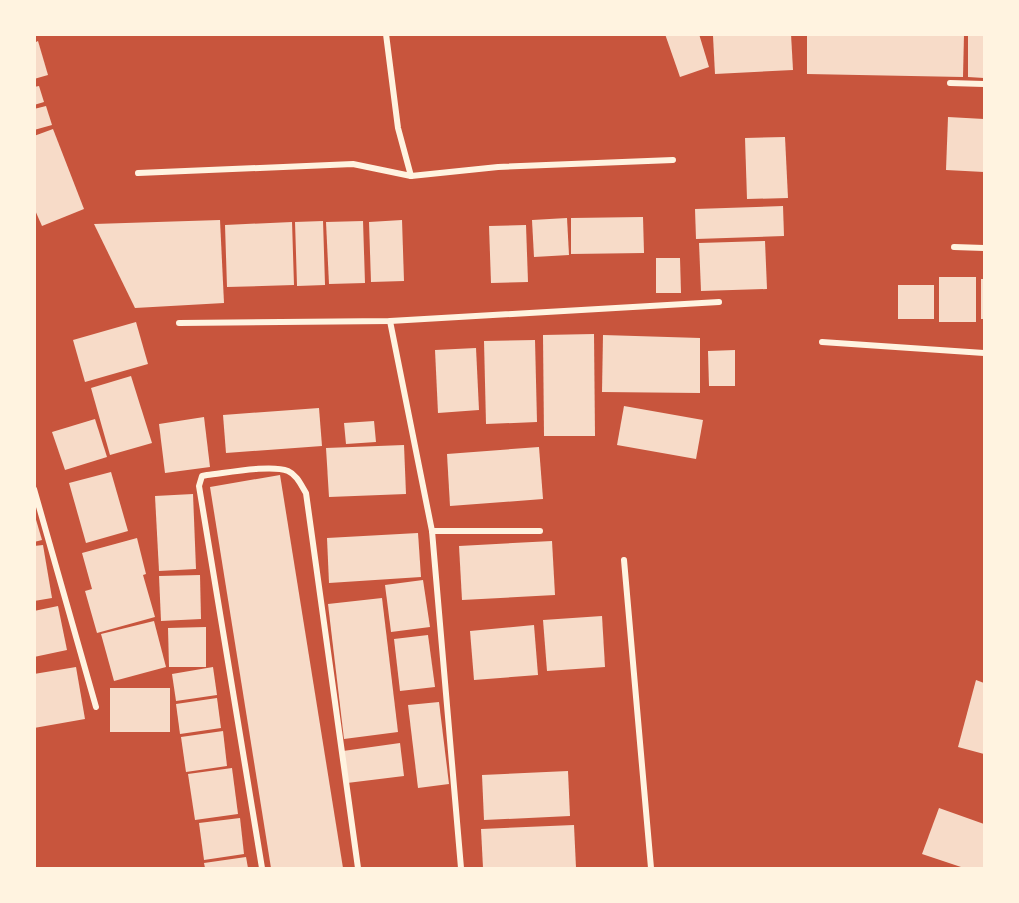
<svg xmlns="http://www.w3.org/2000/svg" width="1019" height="903" viewBox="0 0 1019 903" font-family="Poppins,sans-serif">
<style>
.building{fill:#f7dbc8}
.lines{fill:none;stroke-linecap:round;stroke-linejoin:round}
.minor{stroke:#fff3e0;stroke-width:6}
</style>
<rect width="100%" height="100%" fill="#c8553d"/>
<g class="building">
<polygon points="665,34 699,34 709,67 680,77"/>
<polygon points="791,34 793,70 715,74 713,36"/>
<polygon points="807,34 964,34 963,77 807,74"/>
<polygon points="968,34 984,34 984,78 968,77"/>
<polygon points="38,41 48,75 34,79 34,43"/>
<polygon points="39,86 44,102 34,105 34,87"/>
<polygon points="46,106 52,125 34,130 34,109"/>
<polygon points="948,117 984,119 984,172 946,170"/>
<polygon points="53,129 84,209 42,226 34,208 34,136"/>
<polygon points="785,137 788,198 747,199 745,138"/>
<polygon points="783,206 784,236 696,239 695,209"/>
<polygon points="643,217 644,253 571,254 571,218"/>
<polygon points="567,218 569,255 534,257 532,220"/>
<polygon points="220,220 224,303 135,308 94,224"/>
<polygon points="402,220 404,281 371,282 369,222"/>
<polygon points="323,221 325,285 297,286 295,222"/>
<polygon points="363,221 365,283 329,284 326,222"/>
<polygon points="292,222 294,285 227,287 225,225"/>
<polygon points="526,225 528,282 491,283 489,226"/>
<polygon points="765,241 767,289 701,291 699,243"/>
<polygon points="656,258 680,258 681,293 656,293"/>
<rect x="939" y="277" width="37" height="45"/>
<rect x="981" y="279" width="3" height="40"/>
<rect x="898" y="285" width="36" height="34"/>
<polygon points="136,322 148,364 85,382 73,340"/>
<polygon points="594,334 595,436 544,436 543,335"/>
<polygon points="603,335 700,338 700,393 602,392"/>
<polygon points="535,340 537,422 486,424 484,341"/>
<polygon points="476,348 479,410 438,413 435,350"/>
<polygon points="735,350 735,386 709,386 708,351"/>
<polygon points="131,376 152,443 110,455 91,388"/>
<polygon points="624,406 703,420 696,459 617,445"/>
<polygon points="319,408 322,446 226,453 223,415"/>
<polygon points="204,417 210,467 165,473 159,424"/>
<polygon points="95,419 107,457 65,470 52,432"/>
<polygon points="374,421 376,442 346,444 344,423"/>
<polygon points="404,445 406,494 329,497 326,448"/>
<polygon points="539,447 543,499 450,506 447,454"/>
<polygon points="111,472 128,531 86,543 69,483"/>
<polygon points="280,475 343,868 271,868 210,487"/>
<polygon points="193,494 196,569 159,571 155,496"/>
<polygon points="34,513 42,540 34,542"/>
<polygon points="418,533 421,577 329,583 327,538"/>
<polygon points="137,538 146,574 143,575 155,617 97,633 85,591 92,589 82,553"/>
<polygon points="552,541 555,595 462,600 459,546"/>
<polygon points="43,545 52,598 34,601 34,546"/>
<polygon points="200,575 201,619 161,621 159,576"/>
<polygon points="423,580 430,627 391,632 385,585"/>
<polygon points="382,598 398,732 344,739 328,604"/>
<polygon points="58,606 67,650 34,657 34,611"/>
<polygon points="602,616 605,667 547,671 543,620"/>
<polygon points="154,621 166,667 114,681 101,634"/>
<polygon points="534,625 538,675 474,680 470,631"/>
<polygon points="206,627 206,667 169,667 168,628"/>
<polygon points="428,635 435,687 400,691 394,639"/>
<polygon points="76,667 85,719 34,728 34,674"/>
<polygon points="213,667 217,695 176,701 172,674"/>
<polygon points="976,680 984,683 984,754 958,747"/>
<rect x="110" y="688" width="60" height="44"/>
<polygon points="217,698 221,728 180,734 176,704"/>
<polygon points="439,702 449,784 418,788 408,705"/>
<polygon points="223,731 227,766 186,772 181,737"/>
<polygon points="400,743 404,776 347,783 343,751"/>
<polygon points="232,768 238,814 195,820 188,774"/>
<polygon points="568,771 570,816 484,820 482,775"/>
<polygon points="939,808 984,824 984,868 964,868 922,854"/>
<polygon points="240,818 244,854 204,860 199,823"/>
<polygon points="574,825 576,868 483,868 481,829"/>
<polygon points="246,857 248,868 205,868 204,863"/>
</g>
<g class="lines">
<g class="minor">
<polyline points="386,34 398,128 411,176"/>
<polyline points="950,83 984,84"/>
<polyline points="138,173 353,164 411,176 498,167 673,160"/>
<polyline points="954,247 984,248"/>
<polyline points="390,321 432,531 461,868"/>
<polyline points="179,323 390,321 719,302"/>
<polyline points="822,342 984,353"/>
<polyline points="34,489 96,707"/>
<polyline points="432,531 540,531"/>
<polyline points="624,560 651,868"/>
<path d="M262,868L199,486L202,476L207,475C226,473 271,464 288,471C297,475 301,485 306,493L358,868"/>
</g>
</g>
<rect width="1019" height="903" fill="none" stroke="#fff3e0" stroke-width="72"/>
</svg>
